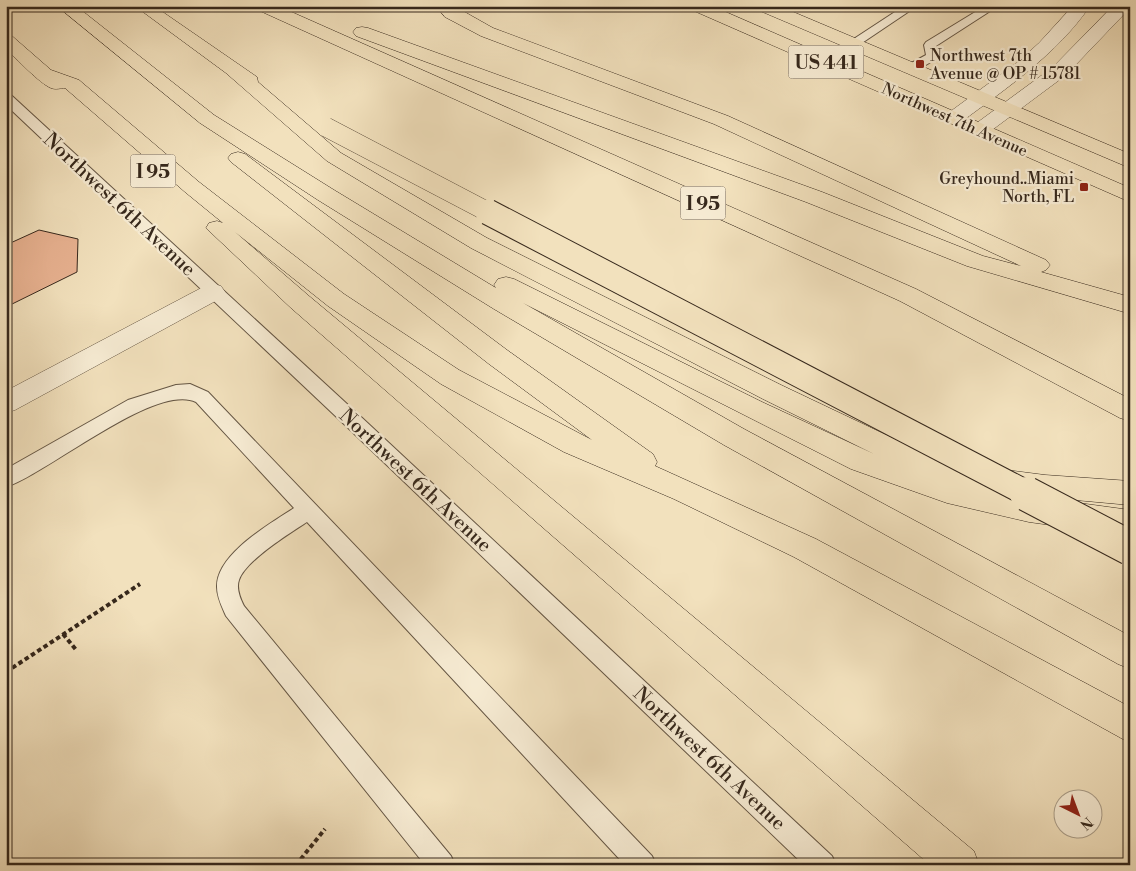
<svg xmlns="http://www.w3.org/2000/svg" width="1136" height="871" viewBox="0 0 1136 871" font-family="'Libre Bodoni',serif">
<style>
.building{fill:#e8b291;stroke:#36281c}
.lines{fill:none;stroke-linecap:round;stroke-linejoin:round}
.lane-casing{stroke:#655644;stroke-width:2}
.street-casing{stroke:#655644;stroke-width:1}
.primary-casing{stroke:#36281c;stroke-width:1}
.highway-casing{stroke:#36281c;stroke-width:1}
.path{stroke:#36281c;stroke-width:4;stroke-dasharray:4.5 3;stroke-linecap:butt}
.lane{fill:#f7ecd4;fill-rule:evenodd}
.street{fill:#f7ecd4;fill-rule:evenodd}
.primary{fill:#f2e1bd;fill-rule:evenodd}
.highway{fill:#f2e1bd;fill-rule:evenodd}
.highway-bridge-far2-casing{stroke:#36281c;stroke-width:20;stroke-linecap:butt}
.highway-bridge-far1-casing{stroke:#36281c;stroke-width:27;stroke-linecap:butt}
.highway-bridge-casing{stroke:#36281c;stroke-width:36;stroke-linecap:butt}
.highway-bridge-far2{stroke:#f2e1bd;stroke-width:19}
.highway-bridge-far1{stroke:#f2e1bd;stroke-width:25}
.highway-bridge{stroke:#f2e1bd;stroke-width:34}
.poi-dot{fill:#8f2418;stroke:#f7ecd4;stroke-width:2}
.labels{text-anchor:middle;stroke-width:4.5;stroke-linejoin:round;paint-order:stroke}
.far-poi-label{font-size:16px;fill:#36281c;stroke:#f7ecd4;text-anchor:start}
.far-street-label{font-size:16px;fill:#36281c;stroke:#f7ecd4}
.shield{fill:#f7ecd4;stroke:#706353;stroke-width:1}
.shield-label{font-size:19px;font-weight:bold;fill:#36281c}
.street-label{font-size:20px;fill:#36281c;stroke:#f7ecd4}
</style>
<rect width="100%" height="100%" fill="#f2e1bd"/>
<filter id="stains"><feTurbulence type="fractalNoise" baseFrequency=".004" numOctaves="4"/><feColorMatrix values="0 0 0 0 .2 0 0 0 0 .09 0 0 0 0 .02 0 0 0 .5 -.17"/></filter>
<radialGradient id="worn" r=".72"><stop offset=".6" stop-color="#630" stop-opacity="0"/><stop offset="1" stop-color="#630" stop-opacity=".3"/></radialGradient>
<polygon class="building" points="39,230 78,239 77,272 6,307 6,245"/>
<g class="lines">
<defs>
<g id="lane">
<polygon points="904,6 917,6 856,47 852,48 846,44"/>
<polygon points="985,6 998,6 936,46 938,56 936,59 914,72 906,72 904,69 906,66 926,55 924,45 926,42"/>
<polygon points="6,94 11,95 359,415 832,856 836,865 804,865 345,425 6,105"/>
<path d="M190,384L208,392L652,856L656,865H625L307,522C290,533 245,561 239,580C236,588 240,598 244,606L451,856L455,865H425L226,616C222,607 217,597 217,587C216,554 270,524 294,508L196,402C156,382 48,473 6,487V469L128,400L176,385Z"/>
</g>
<g id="street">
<path d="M1073,6H1090C1057,54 1007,88 961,122L954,124L947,122L944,118L947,114L1018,62L1039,43Z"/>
<polygon points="1113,6 1130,6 1130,8 1066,75 988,133 981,135 974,133 971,129 974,125 1053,67"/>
<polygon points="213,284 221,286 225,292 221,298 15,410 6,413 6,391 205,286"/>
</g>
<g id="primary">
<polygon points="690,6 712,6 1130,188 1130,202 692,10"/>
<polygon points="756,6 779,6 1130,154 1130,168 758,10"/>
</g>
<g id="highway">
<polygon points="57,6 76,6 214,115 334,190 496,288 494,285 498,279 506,277 514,279 762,402 874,454 763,399 471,248 327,161 226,73 135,6 154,6 257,77 258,82 341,153 487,238 781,385 943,462 1045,475 1130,481 1130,505 1020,495 1130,510 1130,536 1029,522 947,503 851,469 523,303 744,429 1130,636 1130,669 1118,664 724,445 494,309 318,200 200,123"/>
<polygon points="256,6 278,6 916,289 1130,399 1130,421 1120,418 900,301 258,10"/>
<polygon points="436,6 454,6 493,28 728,116 1046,260 1050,265 1046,270 1041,272 1130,297 1130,311 1124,312 967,266 806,202 356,36 353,32 356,28 362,27 368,28 822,192 983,256 1021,266 714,124 481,36 445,17"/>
<path d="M6,35L12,36L51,70L79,80L199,182L344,294L459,370L592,440L489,364L231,162L228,158L231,154L238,152L245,154L507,350L653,454L657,462L655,466L816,539L1130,707V743L794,557L674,499L564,452L441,384L328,306L235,232L309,296L974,851L979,865H930L291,308L206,228L209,223L217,221L223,223L185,192L65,88C61,88 56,90 51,88C39,83 17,59 6,49Z"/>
</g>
</defs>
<use href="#lane" class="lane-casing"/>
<use href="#street" class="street-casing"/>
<use href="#primary" class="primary-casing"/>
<use href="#highway" class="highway-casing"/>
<g class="path">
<polyline points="63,634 77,651"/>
<polyline points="6,672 140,584"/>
<polyline points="296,865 325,829"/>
</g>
<use href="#lane" class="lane"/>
<use href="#street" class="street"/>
<use href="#primary" class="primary"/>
<use href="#highway" class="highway"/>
<defs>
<polyline id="highway-bridge-far2" points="326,127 490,213"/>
<polyline id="highway-bridge-far1" points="488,212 1030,495"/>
<polyline id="highway-bridge" points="1027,494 1130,548"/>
</defs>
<use href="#highway-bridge-far2" class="highway-bridge-far2-casing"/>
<use href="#highway-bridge-far1" class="highway-bridge-far1-casing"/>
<use href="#highway-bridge" class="highway-bridge-casing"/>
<use href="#highway-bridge-far2" class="highway-bridge-far2"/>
<use href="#highway-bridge-far1" class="highway-bridge-far1"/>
<use href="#highway-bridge" class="highway-bridge"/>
</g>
<g class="poi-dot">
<rect x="915" y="59" width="10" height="10" rx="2.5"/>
<rect x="1079" y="182" width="10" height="10" rx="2.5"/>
</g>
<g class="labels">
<g class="far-poi-label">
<text x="930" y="61">Northwest 7th<tspan x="930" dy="18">Avenue @ OP # 15781</tspan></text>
<text x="1074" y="184" text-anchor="end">Greyhound..Miami<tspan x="1074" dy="18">North, FL</tspan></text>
</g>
<g class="far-street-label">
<text transform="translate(955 119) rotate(24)" y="6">Northwest 7th Avenue</text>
</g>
<g class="shield">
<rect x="788.5" y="45.5" width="75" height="33" rx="4"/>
<rect x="130.5" y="154.5" width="45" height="33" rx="4"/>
<rect x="680.5" y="186.5" width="45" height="33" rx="4"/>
</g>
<g class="shield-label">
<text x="826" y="69">US 441</text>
<text x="153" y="178">I 95</text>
<text x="703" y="210">I 95</text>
</g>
<g class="street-label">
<text transform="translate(120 204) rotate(43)" y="7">Northwest 6th Avenue</text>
<text transform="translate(416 480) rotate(43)" y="7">Northwest 6th Avenue</text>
<text transform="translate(710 758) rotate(43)" y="7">Northwest 6th Avenue</text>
</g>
</g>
<rect width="1136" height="871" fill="none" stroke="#f2e1bd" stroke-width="25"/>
<rect x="8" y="8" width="1121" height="856" fill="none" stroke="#36281c" stroke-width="2.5"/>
<rect x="12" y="12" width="1111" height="846" fill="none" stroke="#36281c"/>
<g transform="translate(1078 814) rotate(138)"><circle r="24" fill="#f7ecd4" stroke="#aa9e8a"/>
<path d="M0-4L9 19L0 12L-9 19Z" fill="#8f2418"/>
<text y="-8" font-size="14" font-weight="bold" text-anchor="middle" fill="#36281c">N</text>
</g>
<rect width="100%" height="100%" filter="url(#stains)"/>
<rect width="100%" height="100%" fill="url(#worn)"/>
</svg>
